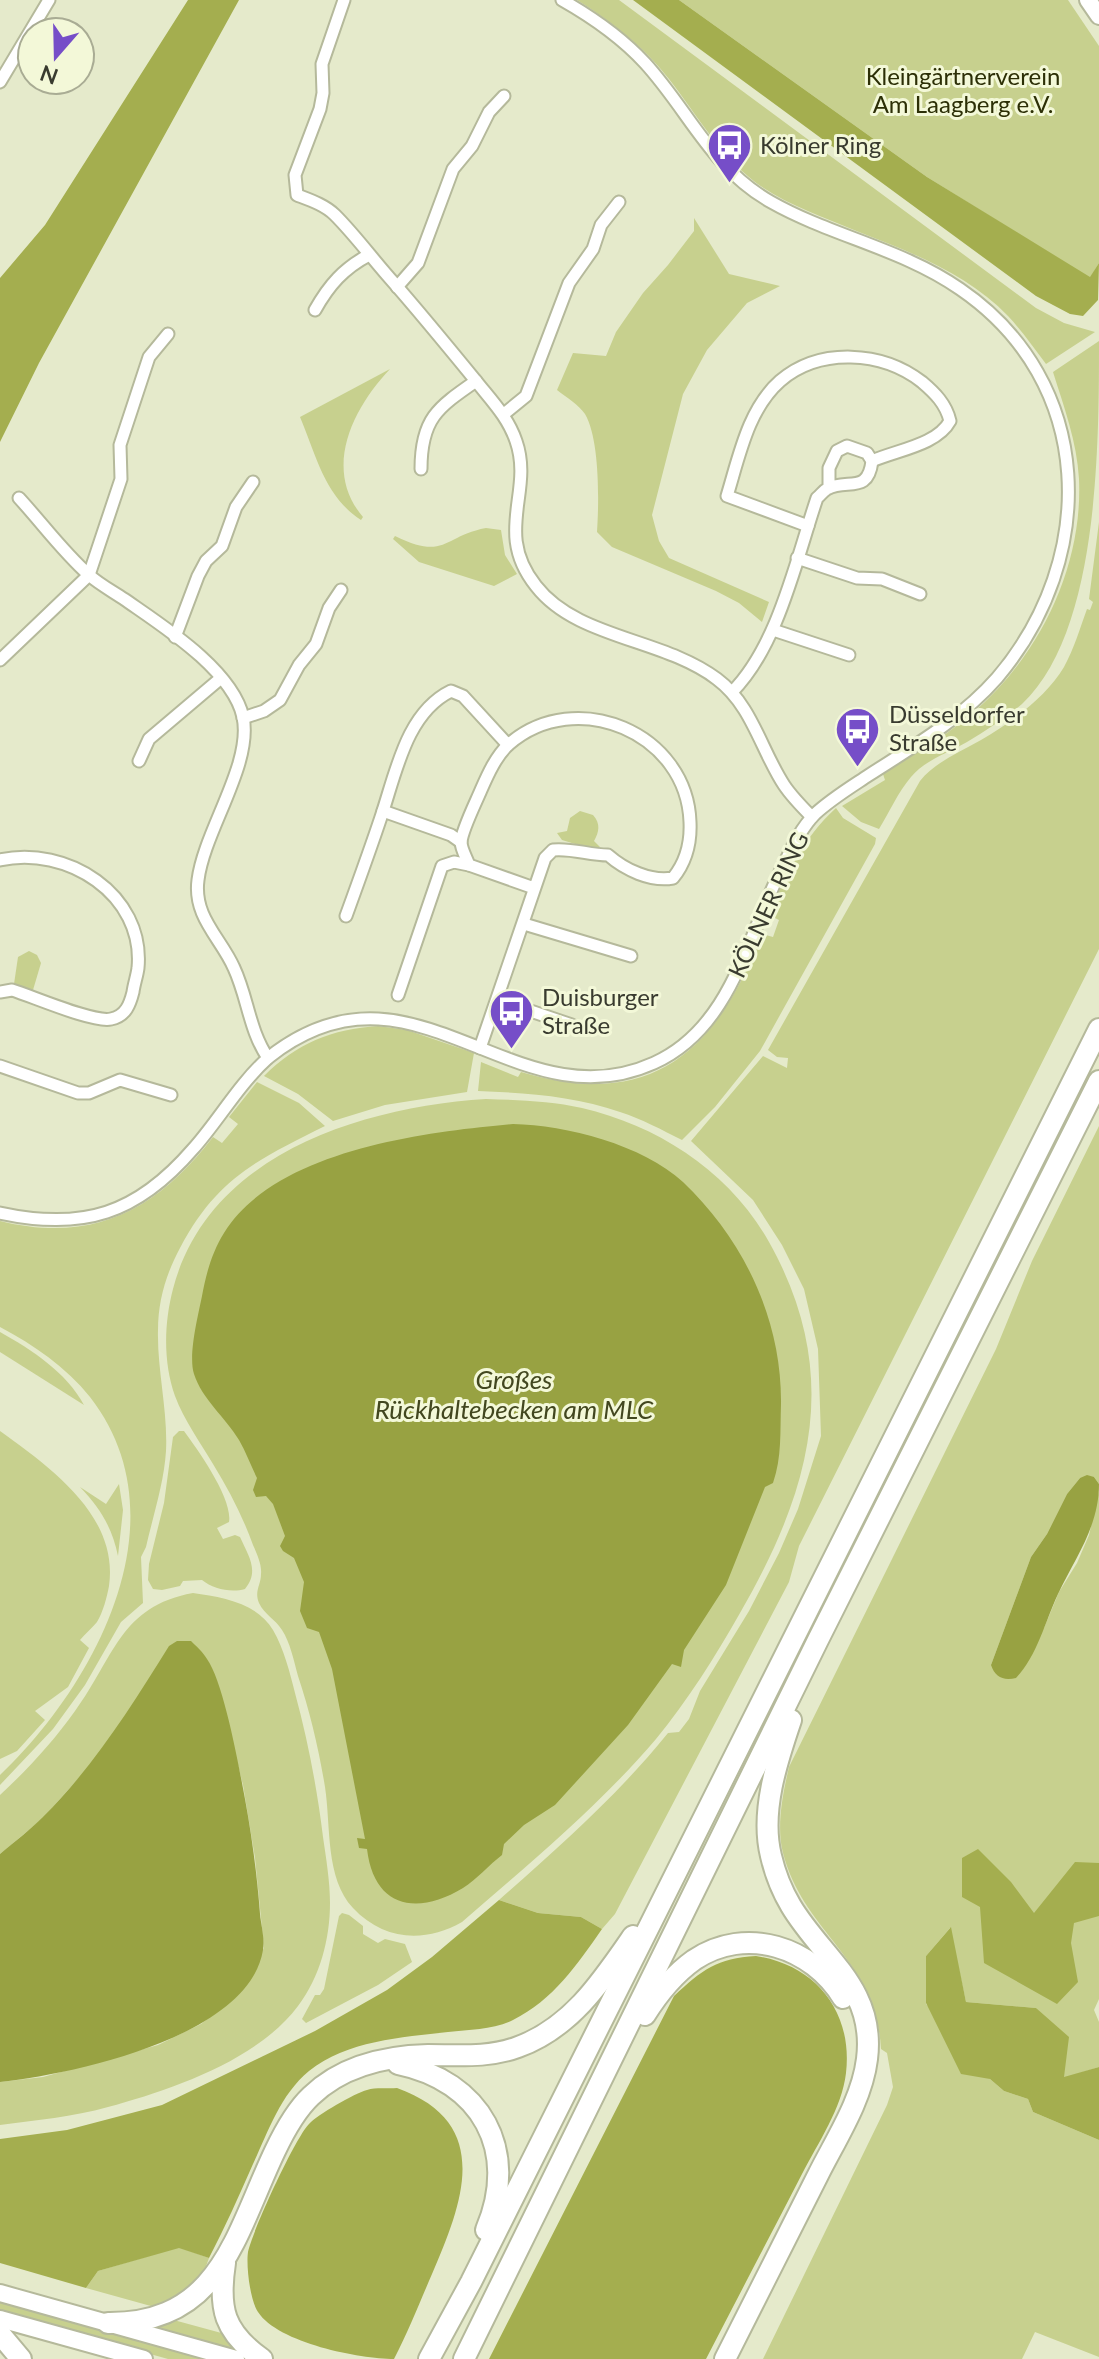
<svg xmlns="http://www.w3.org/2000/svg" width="1099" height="2359" viewBox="0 0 1099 2359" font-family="Lato,sans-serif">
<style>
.green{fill:#c7d08e}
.forest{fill:#a4ae4f}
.water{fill:#98a242}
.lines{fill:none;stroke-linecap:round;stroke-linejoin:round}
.street-casing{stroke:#b5b99b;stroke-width:15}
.secondary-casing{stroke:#b5b99b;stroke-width:20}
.highway-casing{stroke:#b5b99b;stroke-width:24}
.street{stroke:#fff;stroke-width:11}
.secondary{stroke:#fff;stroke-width:16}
.highway{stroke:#fff;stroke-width:20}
.labels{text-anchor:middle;stroke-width:6;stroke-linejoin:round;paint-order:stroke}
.park-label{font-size:24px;fill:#2c2f06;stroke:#f3f8d8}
.poi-label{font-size:24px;fill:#393b2f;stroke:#f3f8d8;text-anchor:start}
.street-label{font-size:24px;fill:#393b2f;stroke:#f3f8d8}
.water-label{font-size:26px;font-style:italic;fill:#42471f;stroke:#f3f8d8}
</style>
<rect width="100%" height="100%" fill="#e5eacb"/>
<g class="green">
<path d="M577,0H619L1036,308L1064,323L1095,332L1046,364C1034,348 1022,331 1008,316C967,273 908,251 854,230C821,216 785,204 755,182C719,154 697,115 669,79C643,46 612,22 577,0Z"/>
<polygon points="679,0 1068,0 1099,46 1099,263 1090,278 927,177"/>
<path d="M694,218L729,274L780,286L747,303L707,350L683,394L652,515L659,541L669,558L769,602L762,622L739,603L716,591L612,547L597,532C599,502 600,440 585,414C579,405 566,397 557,390L573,353L606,356L616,332L643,293L668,265L694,231Z"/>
<path d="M1099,341C1099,447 1099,632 1022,704C1005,718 986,731 967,742C948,753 925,760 911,777C898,792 889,813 879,829L861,822L842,806L885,780L883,774C914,754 946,736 974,712C1040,655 1083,566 1079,479C1077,442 1064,407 1053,372Z"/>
<path d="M390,369C353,408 322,469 363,517L361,520C325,497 316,455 300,417Z"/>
<path d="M1099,522V949L799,1546L789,1582L615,1914L602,1929L581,1917L538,1913L499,1900C559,1847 618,1795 668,1733L679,1732L689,1719L700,1691L749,1611L779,1553L798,1509L821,1436L818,1349L804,1289L782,1245L753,1200L691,1141L763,1056L787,1068L788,1058L777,1057L768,1050L920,781C935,762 960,752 981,740C1012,722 1046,697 1064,667C1074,649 1080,628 1087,609L1090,610L1093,602L1089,599Z"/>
<path d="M486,528L501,530L505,555L517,574L494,586L419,562L393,539L395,536C446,561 443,536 486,528Z"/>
<path d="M836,808L843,818L876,838L875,844L760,1051L715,1107L682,1140C662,1130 642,1119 620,1112C575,1096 526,1093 478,1091L481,1062L518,1077L521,1072C652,1111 716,1052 762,934L773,937L779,920L769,915C786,875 803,838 836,808Z"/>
<path d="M580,811L593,815C601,824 599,832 594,841L600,847L595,850L562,840L557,833L567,831L570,818Z"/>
<polygon points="29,951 37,955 41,963 33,990 14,984 18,957"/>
<path d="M378,1026L407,1030L474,1053L467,1092L385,1105L333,1121L298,1094L264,1076C297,1043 332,1029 378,1026Z"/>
<path d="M257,1082L299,1103L325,1126C257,1160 217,1178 180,1248C166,1274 158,1301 158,1330C157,1370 168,1411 166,1451C164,1483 153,1516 146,1547L141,1557L143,1603L121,1622L85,1685L53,1729L0,1785V1775C95,1685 185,1519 90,1397C66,1367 34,1345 0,1327V1221C93,1244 157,1210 213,1137L222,1143L238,1124L229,1117Z"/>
<path d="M486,1099C518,1100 551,1101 582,1108C659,1126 730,1172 769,1242C843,1374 812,1488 740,1613C715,1657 688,1700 656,1739C599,1806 529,1864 462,1922C425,1943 384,1941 353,1908C325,1878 331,1826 325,1787C319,1750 310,1712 298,1676C294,1661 290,1642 282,1630C276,1620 264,1614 259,1603C254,1591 261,1585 261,1574C262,1565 257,1554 253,1545C243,1517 229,1490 213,1464C200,1442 184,1420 175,1396C163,1362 164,1323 173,1289C208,1154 362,1107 486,1099Z"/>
<path d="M1099,1126V1484L1094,1477L1080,1478L1067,1494L1047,1534L1031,1557L991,1665L1044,1628L1059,1592L1077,1563L1089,1535L1099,1491V1999L1094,2010L1099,2022V2067L1064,2078L1036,2008L966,2002L950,1928L926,1956V2004L990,2079L1004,2091L1028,2099L1033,2112L1099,2140V2357L1035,2332L1022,2359H763L887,2105L893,2087L887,2053L881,2049C876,1958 804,1934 783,1853C776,1826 783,1793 789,1767L996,1349L1032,1261Z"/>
<path d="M0,1332C32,1350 66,1372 84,1405L0,1352Z"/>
<path d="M0,1431C51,1468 119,1516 109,1586C107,1597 103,1612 97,1622C92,1628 85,1634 80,1640L89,1648L68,1687L35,1711L45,1720L17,1751L0,1759Z"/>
<path d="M179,1431H184C198,1450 233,1499 229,1522L217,1528L223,1539L235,1535L240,1537C248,1555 260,1571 245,1589C231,1593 213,1589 202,1580L183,1581L180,1586L162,1590L153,1589L148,1580L149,1564L164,1503L173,1437Z"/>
<path d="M119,1484L123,1510L118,1556C112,1527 100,1508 80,1487L106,1504Z"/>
<path d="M193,1593C222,1597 257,1603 273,1630C284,1649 290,1673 295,1693C308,1741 317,1788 323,1837C326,1858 330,1881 330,1903C330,1939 320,1977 298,2006C258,2060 171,2090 108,2107C73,2117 36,2120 0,2125V2082L43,2077L158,2045L201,2024L236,1997L264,1948L255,1858L243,1785L217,1682L127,1715L86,1770L42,1819L0,1854V1795C28,1769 53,1742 75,1711C114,1658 120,1606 193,1593Z"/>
<polygon points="342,1913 349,1915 363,1926 363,1934 378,1943 385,1939 405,1944 412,1962 378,1985 306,2023 302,2019 315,1995 320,1995 324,1989 339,1916"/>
<path d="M179,2247L209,2258C198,2291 188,2293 158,2308L86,2288L98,2271Z"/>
<polygon points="0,2302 205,2359 168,2359 0,2312"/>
<polygon points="170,2319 225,2334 241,2352 148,2326"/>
</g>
<g class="forest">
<polygon points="188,0 239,0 39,363 0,442 0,278 45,225"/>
<polygon points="633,0 679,0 927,177 1090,277 1099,263 1098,300 1083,316 1070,314 1036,296"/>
<polygon points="978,1849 1011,1882 1034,1913 1075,1862 1099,1863 1099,1916 1074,1923 1071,1943 1078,1982 1057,2004 984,1963 980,1907 962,1897 962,1858"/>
<path d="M499,1900L538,1913L581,1917L602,1929C577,1965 553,2000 513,2020C493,2030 470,2029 448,2032C402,2037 346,2041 309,2071C280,2095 268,2132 253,2164C239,2196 225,2227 209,2258L179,2248L98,2271L86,2288L0,2263V2139L67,2130L162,2105L315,2031L387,1990L432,1957Z"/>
<polygon points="951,1927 966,2002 1036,2008 1069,2037 1064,2077 1099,2067 1099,2140 1033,2112 1028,2099 1004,2091 990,2079 961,2074 926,2003 926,1956"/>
<path d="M756,1956C816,1965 853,2012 846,2073C842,2108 818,2143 802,2174C770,2236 738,2297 706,2359H489L674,1996C702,1970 717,1958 756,1956Z"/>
<path d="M397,2088C494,2123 463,2202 432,2274C419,2304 409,2330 394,2359C360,2359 278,2343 258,2312C250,2300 246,2266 248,2252C252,2232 295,2138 309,2124C317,2115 355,2093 367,2090C376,2087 388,2089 397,2088Z"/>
</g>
<g class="water">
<path d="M513,1124C566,1125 643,1145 683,1182C744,1240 782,1320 781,1404C780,1432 782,1457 773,1483L765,1487L726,1585L684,1650L681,1667L672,1664L628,1725L555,1805L524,1825L504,1844L502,1855C489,1865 477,1879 463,1888C417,1916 374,1908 367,1849L359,1848L357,1838L365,1839L332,1669L319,1632L307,1628L300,1611L304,1582L294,1558L283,1551L280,1546L285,1536L273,1504L266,1496L256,1497L253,1490L257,1478C251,1466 246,1452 239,1440C225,1417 202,1399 194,1374C188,1355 198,1316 202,1296C206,1274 212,1252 224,1233C275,1150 425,1132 513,1124Z"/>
<path d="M1087,1475L1094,1477L1099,1484C1099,1527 1075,1558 1058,1594C1045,1622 1037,1656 1016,1678C1003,1681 995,1677 991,1665L1031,1557L1047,1534L1067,1494L1080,1478Z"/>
<path d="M177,1641H191C196,1646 203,1652 207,1659C224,1683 239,1767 245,1799C252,1837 257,1875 260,1914C261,1925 265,1939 263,1950C249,2037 73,2074 0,2082V1854C14,1842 30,1830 43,1817C94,1766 131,1707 169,1646Z"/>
</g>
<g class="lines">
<defs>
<g id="street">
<path d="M344,0L322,64L323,93L320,109L295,175L297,195C310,200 325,205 335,215C356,236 374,261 394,283C422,315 449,348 476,381C491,400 508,417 516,441C534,492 493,532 536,586C577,639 663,638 717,679C752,705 761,750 784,785C792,797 802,807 812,817"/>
<polyline points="0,82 49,0"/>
<polyline points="397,287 418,263 453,169 472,146 489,112 504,96"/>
<path d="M315,310C329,285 344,268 369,255"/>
<polyline points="504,414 526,396 569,283 593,249 601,225 619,202"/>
<path d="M421,469C421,419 437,408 476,381"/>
<path d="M19,498C42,523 63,552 89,575C99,584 112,591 124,599C161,625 232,669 243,717C253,764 204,831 198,880C193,917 221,938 234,968C248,998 249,1030 268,1058"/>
<path d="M808,526L727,496C739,457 748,409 780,381C820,347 882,351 922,382C935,393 946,404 950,421C937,445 897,450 872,461"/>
<polyline points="797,558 857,578 882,579 920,594"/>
<polyline points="89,575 121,479 120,445 149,357 168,334"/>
<polyline points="773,630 849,655"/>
<polyline points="175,637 198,576 206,561 222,546 236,507 253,482"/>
<polyline points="0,660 89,575"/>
<path d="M732,692C778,646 796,560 817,498C821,495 823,491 827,489C847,478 868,495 872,461L867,453L847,446L837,451L829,468V488"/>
<polyline points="243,718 264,711 280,700 299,665 316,644 329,608 341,590"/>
<polyline points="139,761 149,739 221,678"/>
<polyline points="383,811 451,835 461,842"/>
<path d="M0,860C66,845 145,894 138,968C137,976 134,984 133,992C130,1004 126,1016 111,1019C93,1023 32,996 12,990L0,992"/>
<path d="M346,916C358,883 370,850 381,817C396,773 406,713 451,691L463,696L508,745"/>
<polyline points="524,924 631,956"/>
<polyline points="398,995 442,866 454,862 469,865"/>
<polyline points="498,1000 572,1025"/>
<path d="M480,1048L545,858L553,850C572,848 589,855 608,855C625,870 651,882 673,878C686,862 691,843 690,822C687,733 576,686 509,744C496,756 488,774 481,790C476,802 462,830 461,842C461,849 467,859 469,865L534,888"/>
<polyline points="0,1066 78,1093 89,1093 120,1080 171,1095"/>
<path d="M0,1213C83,1231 137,1214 193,1149C219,1120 238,1085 268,1058C413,942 513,1127 654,1063C734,1027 748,931 785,862C793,845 802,827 815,814C831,799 851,787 869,775C914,746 961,719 997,678C1099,558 1096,382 960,289C903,249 831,236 771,202C711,168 689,111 645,63C621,37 592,17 562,0"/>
</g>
<g id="secondary">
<polyline points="1088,0 1099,16"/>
<polyline points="0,2293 236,2359"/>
<polyline points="0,2319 144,2359"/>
</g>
<g id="highway">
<path d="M645,2015C658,1994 673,1975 694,1960C746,1925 812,1947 843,1998"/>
<path d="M398,2064C481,2081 520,2150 486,2230"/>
<path d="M225,2263C218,2309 224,2332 262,2359"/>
<path d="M108,2323C220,2324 235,2235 275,2151C284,2132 295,2111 311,2096C342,2066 385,2056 428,2055C458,2055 489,2058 518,2047C571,2028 602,1981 633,1936"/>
<polyline points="0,2334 21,2359"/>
<polyline points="429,2359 471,2282 1099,1029"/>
<polyline points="464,2359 818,1640 1099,1081"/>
<path d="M725,2359C756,2298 787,2237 818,2175C836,2139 862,2100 867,2059C876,1988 822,1958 791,1906C782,1891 775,1873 771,1856C760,1812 777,1761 791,1720"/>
</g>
</defs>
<use href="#street" class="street-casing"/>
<use href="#secondary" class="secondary-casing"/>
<use href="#highway" class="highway-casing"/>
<use href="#street" class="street"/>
<use href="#secondary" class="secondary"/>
<use href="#highway" class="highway"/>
</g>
<defs>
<symbol id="bus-pin" viewBox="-11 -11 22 30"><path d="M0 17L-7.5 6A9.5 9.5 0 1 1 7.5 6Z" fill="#764ec8" stroke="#f3f8d8"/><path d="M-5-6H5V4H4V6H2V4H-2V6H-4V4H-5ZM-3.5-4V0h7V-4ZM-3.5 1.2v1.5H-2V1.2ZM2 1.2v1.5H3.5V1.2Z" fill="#fff"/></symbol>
</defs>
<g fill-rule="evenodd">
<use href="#bus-pin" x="704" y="120" width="51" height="69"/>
<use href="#bus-pin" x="832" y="704" width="51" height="69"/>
<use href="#bus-pin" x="486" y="986" width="51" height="69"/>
</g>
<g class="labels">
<g class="park-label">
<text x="963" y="85">Kleingärtnerverein<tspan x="963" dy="28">Am Laagberg e.V.</tspan></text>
</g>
<g class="poi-label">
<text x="760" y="154">Kölner Ring</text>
<text x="889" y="723">Düsseldorfer<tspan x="889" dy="28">Straße</tspan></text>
<text x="542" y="1006">Duisburger<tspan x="542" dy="28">Straße</tspan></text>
</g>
<g class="street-label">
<text transform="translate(769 905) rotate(-65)" y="8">KÖLNER RING</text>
</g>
<g class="water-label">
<text x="514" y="1389">Großes<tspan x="514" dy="30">Rückhaltebecken am MLC</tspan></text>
</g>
</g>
<g transform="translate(56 56) rotate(200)"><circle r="38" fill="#f3f8d8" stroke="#a9ac94" stroke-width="2"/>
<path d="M0-6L14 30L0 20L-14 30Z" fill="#764ec8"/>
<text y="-12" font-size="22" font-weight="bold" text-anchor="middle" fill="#393b2f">N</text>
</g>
</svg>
